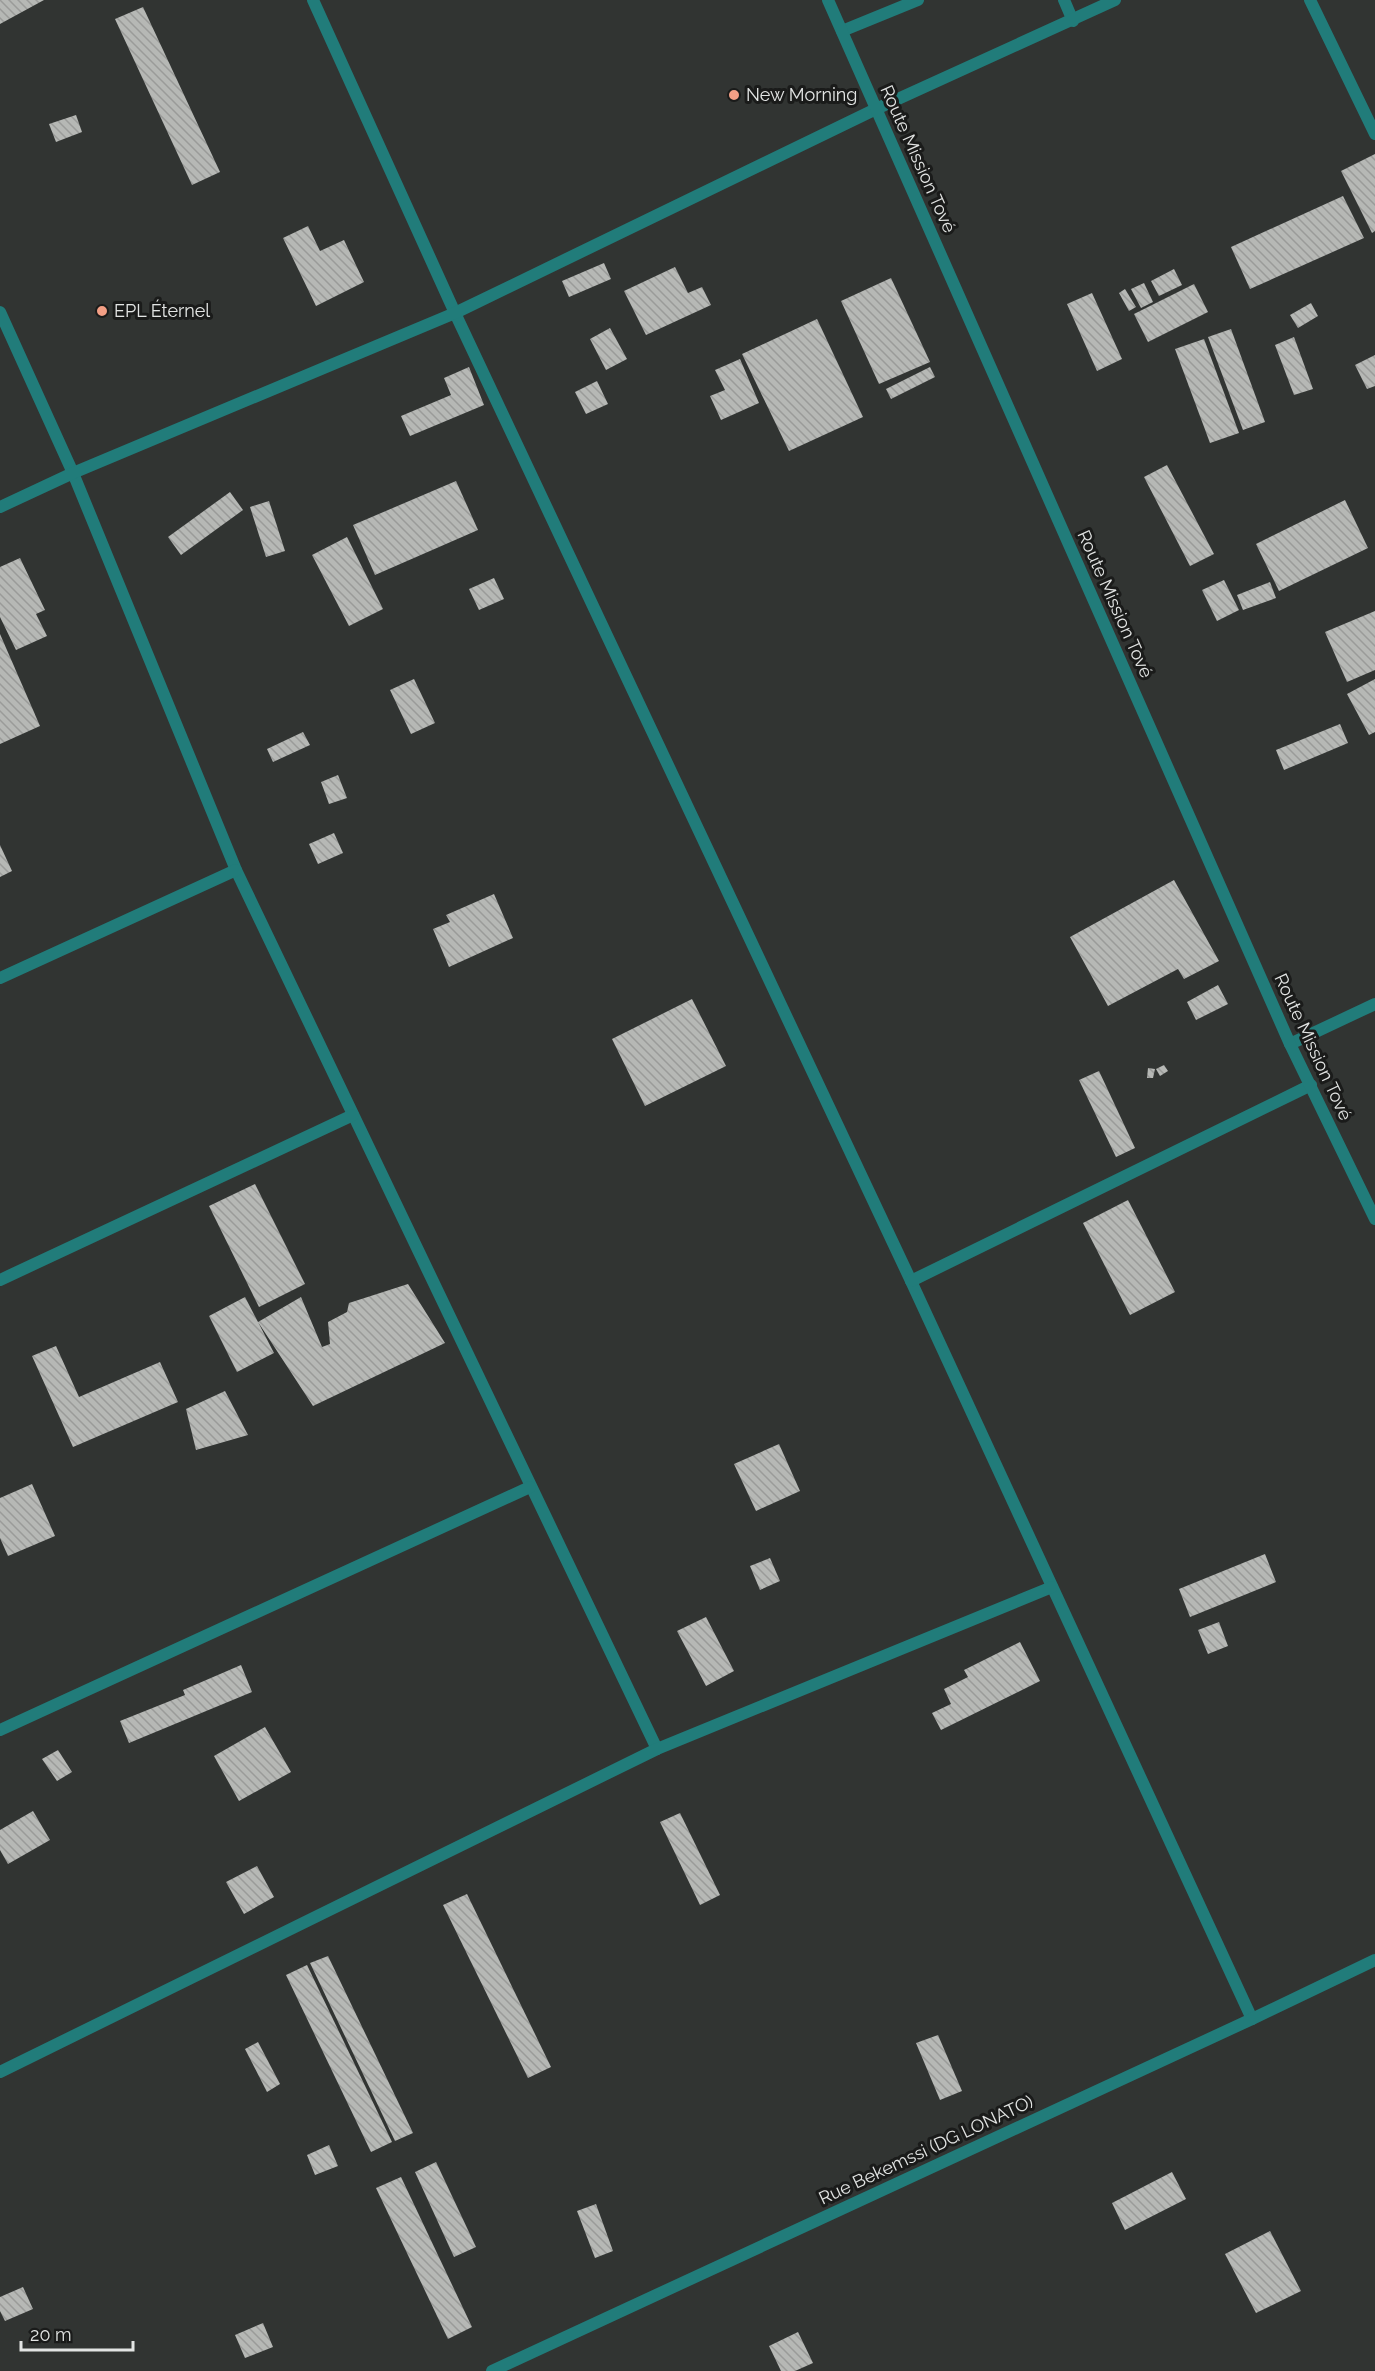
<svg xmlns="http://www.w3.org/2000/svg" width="1375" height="2371" viewBox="0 0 1375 2371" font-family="Raleway,sans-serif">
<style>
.building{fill:url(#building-back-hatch)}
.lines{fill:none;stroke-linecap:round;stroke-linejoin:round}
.service{stroke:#217c7a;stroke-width:12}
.minor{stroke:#217c7a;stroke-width:12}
.tertiary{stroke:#217c7a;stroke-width:12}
.poi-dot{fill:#f39f85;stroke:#1a1b1a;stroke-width:2}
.labels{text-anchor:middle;stroke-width:6;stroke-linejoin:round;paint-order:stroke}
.poi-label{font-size:18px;fill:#e3e5e4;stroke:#1a1b1a;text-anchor:start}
.street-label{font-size:18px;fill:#e3e5e4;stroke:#1a1b1a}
</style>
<defs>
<pattern id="building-back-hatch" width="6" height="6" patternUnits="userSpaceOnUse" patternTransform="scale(1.5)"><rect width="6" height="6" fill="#b6b8b5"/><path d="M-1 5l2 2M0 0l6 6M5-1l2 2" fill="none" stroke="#9a9b99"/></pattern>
</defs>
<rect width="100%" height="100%" fill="#313432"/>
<g class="building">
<polygon points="0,0 44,0 0,24"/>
<polygon points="143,7 220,172 192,185 115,19"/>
<polygon points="76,115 82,132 56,142 49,124"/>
<polygon points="1375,154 1375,231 1372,233 1341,171"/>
<polygon points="1343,196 1364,238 1250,289 1231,247"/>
<polygon points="308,226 320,251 344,240 364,282 316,306 283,238"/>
<polygon points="604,263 611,279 569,297 562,281"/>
<polygon points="675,267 688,293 702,287 711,305 646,335 624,291"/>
<polygon points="1174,269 1182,285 1159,296 1151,281"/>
<polygon points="891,278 930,362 879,384 841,301"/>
<polygon points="1144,283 1153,302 1141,308 1131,289"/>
<polygon points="1194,284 1208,312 1148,342 1134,314"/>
<polygon points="1125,289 1136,307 1129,311 1119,293"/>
<polygon points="1092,293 1122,359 1097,371 1067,304"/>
<polygon points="1311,303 1318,316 1298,328 1290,315"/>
<polygon points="817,319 863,417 789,451 742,354"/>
<polygon points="610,328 627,359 606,370 590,339"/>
<polygon points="1231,329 1265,422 1243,430 1208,337"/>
<polygon points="1294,337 1313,389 1294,395 1275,345"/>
<polygon points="1204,339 1239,433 1210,443 1175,349"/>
<polygon points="1375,355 1375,386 1367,389 1355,365"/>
<polygon points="740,359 759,403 721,420 710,396 725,390 715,370"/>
<polygon points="469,367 484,405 410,436 401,416 451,395 444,378"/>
<polygon points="930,367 935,377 891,399 886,389"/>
<polygon points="597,381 608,404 586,414 575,392"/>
<polygon points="1167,465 1214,554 1190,566 1144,477"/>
<polygon points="456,481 478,530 375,575 353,525"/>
<polygon points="230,492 243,510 181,555 168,537"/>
<polygon points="1345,500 1368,548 1279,591 1256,544"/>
<polygon points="269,501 285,551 266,557 250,507"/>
<polygon points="347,537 383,609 349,626 312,555"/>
<polygon points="20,558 45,610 36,614 47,636 16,650 0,617 0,567"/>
<polygon points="494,578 504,599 479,610 469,589"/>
<polygon points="1224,580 1239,610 1217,621 1202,590"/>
<polygon points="1270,582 1276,598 1243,610 1237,595"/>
<polygon points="1375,611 1375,670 1347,682 1325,632"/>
<polygon points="0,634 40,726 0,744"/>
<polygon points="414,679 435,723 411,734 390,690"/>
<polygon points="1375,679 1375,732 1369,735 1347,694"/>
<polygon points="1340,724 1348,743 1284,770 1276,750"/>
<polygon points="303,732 310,745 273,762 267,749"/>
<polygon points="338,775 347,798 329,804 321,782"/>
<polygon points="334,833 343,853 318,864 309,844"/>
<polygon points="0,845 12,871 0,877"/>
<polygon points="1174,880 1219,961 1184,979 1178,969 1108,1006 1070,937"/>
<polygon points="494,894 513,938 449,967 433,929 450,922 446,915"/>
<polygon points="1218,985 1228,1004 1196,1020 1187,1002"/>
<polygon points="692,999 726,1066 645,1106 612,1039"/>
<polygon points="1164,1065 1168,1071 1160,1076 1156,1069"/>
<polygon points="1148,1068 1155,1069 1153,1078 1147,1078"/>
<polygon points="1099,1071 1135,1148 1116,1157 1079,1080"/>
<polygon points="255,1184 305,1284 259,1307 209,1206"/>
<polygon points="1128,1200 1175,1292 1130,1315 1083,1223"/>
<polygon points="408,1284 445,1343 313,1406 258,1322 274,1353 237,1372 209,1316 245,1297 258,1322 301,1297 322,1347 330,1344 328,1322 347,1312 349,1303"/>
<polygon points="56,1346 79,1397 160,1362 178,1402 73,1447 32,1356"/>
<polygon points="225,1391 248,1435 196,1450 186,1409"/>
<polygon points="779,1444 800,1491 756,1511 734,1464"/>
<polygon points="32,1484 55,1536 8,1556 0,1538 0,1498"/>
<polygon points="1265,1554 1276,1582 1190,1617 1179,1589"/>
<polygon points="770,1558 780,1581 760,1590 750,1566"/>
<polygon points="706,1617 734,1671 706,1686 677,1631"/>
<polygon points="1219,1622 1228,1646 1208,1654 1198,1630"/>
<polygon points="1020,1642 1040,1681 941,1730 932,1713 951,1704 944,1689 968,1677 964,1670"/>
<polygon points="241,1665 252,1692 129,1743 120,1721 185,1695 183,1690"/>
<polygon points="265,1727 291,1772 239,1801 214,1756"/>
<polygon points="58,1750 72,1772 57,1781 42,1759"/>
<polygon points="33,1811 50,1840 8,1864 0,1850 0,1830"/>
<polygon points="680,1813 720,1895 700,1905 660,1822"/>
<polygon points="257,1866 274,1897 244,1914 226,1882"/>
<polygon points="467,1894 551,2067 528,2078 443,1905"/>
<polygon points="328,1956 413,2133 395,2141 310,1963"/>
<polygon points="307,1965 392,2142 371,2152 286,1975"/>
<polygon points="938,2035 962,2091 940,2100 916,2043"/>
<polygon points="258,2042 280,2084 267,2092 245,2049"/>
<polygon points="329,2145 338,2166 315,2175 307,2155"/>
<polygon points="436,2162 476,2247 454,2257 415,2172"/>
<polygon points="1172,2172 1186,2199 1125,2230 1112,2203"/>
<polygon points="401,2177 472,2327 448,2339 376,2188"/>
<polygon points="596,2204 613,2251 595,2258 577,2211"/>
<polygon points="1270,2231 1301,2291 1256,2313 1225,2254"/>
<polygon points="23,2287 33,2309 5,2321 0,2311 0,2297"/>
<polygon points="263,2323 273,2347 245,2358 235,2335"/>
<polygon points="798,2332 813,2363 795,2371 781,2371 769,2346"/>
</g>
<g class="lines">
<g class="service">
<polyline points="1064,0 1073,21"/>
<polyline points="842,31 918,0"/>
</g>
<g class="minor">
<polyline points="313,0 455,313 911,1281 1252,2019"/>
<polyline points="1310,0 1375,134"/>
<polyline points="0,312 73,473 236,870 657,1749"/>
<polyline points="0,507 73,473 455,313 876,109 1115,0"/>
<polyline points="0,978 236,870"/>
<polyline points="1290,1044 1375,1004"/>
<polyline points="0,1280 353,1115"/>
<polyline points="911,1281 1311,1085"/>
<polyline points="0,1730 530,1487"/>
<polyline points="0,2072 657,1749 1052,1587"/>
<polyline points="492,2371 1252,2019 1375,1960"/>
</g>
<polyline class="tertiary" points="828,0 1290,1044 1375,1219"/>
</g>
<g class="poi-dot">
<circle cx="734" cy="95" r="6"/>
<circle cx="102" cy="311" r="6"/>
</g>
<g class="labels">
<g class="poi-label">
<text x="746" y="101">New Morning</text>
<text x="114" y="317">EPL Éternel</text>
</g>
<g class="street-label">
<text transform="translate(918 159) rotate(66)" y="6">Route Mission Tové</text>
<text transform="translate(1115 604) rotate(66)" y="6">Route Mission Tové</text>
<text transform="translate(1313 1047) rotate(65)" y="6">Route Mission Tové</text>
<text transform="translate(926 2150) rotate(-25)" y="6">Rue Bekemssi (DG LONATO)</text>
</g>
</g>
<path d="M21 2341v9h112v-9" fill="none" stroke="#e3e5e4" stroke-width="3"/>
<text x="30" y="2341" font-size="18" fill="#e3e5e4" stroke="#1a1b1a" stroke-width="4.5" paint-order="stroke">20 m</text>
</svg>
